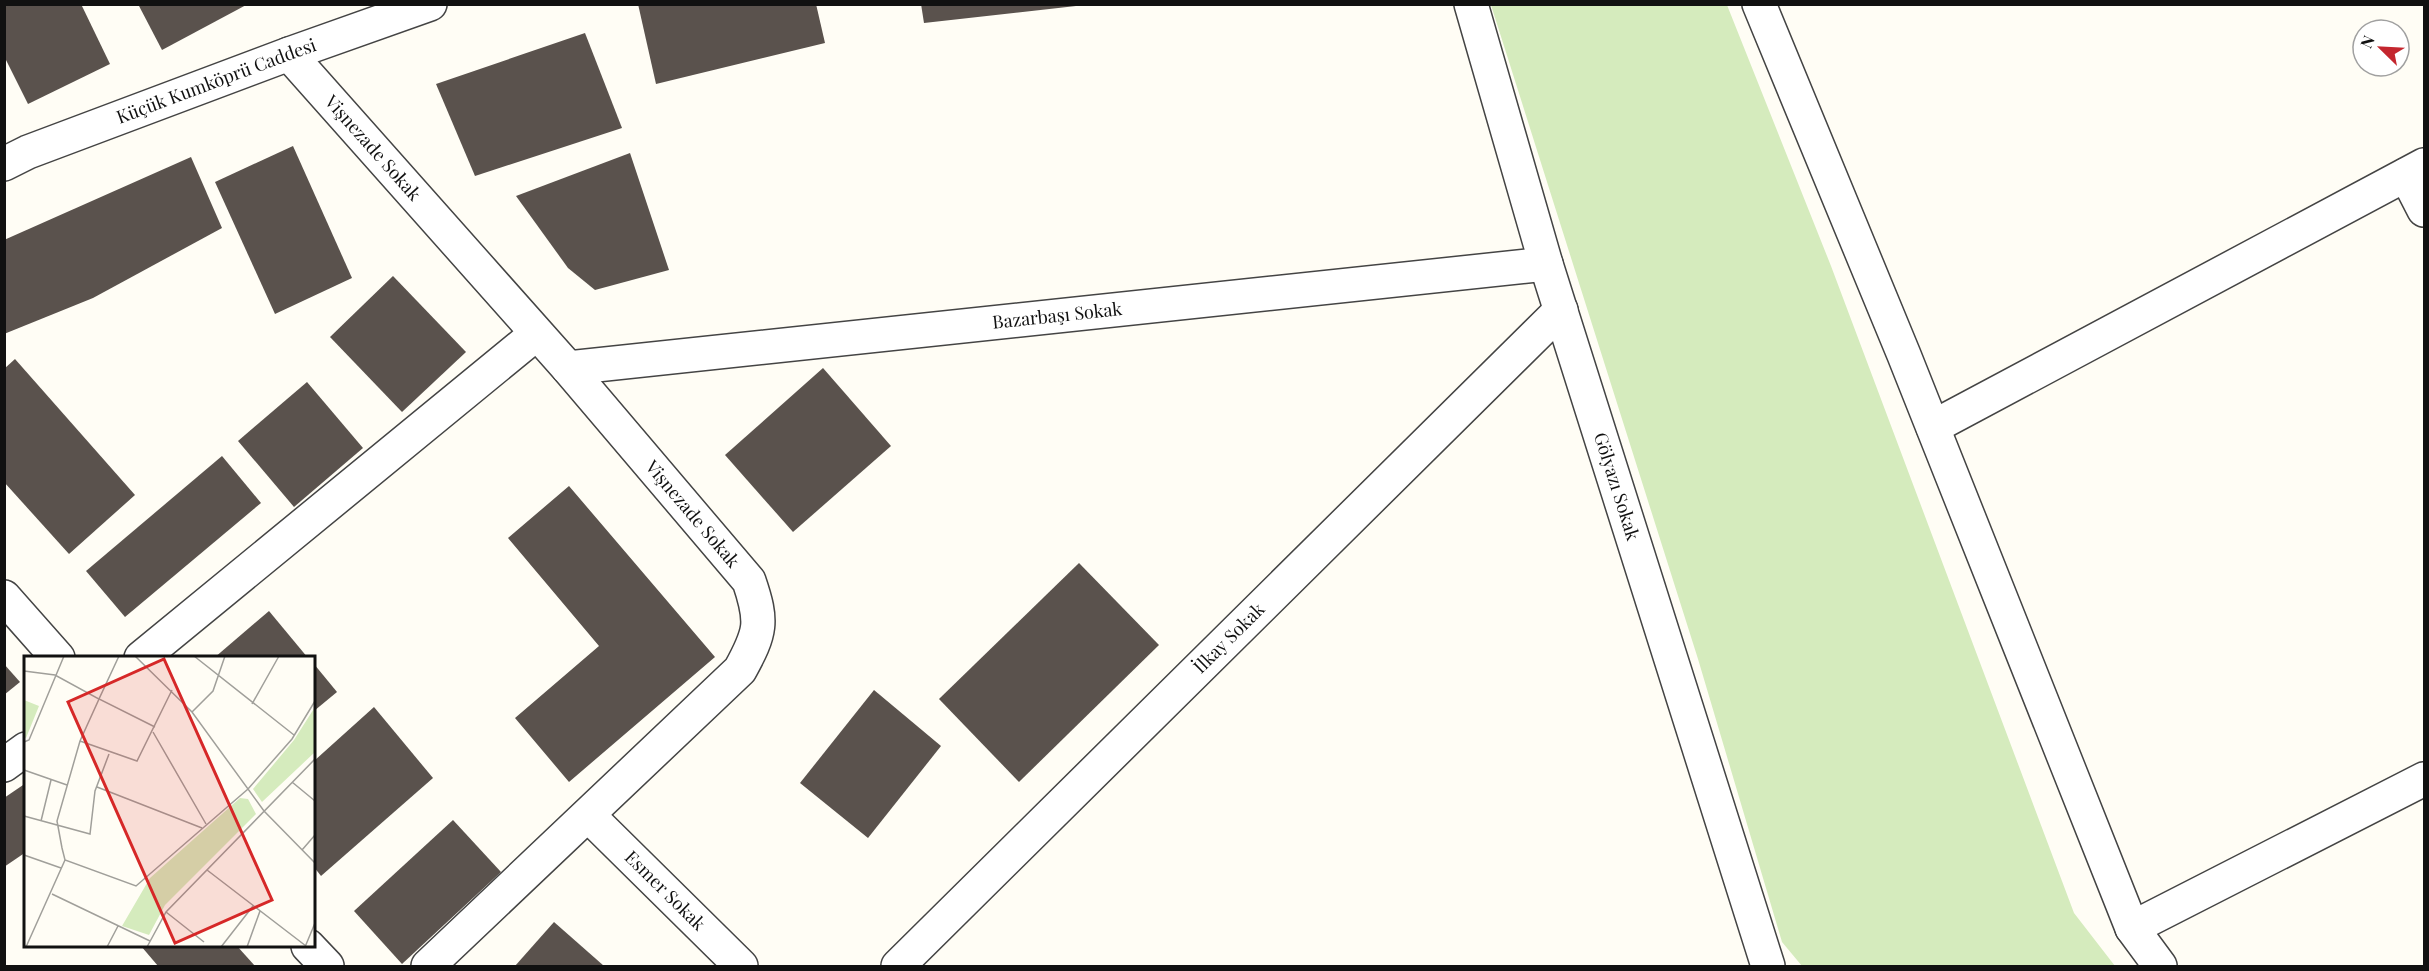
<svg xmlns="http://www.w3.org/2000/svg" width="2429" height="971" viewBox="0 0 2429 971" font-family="'Playfair Display',serif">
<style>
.green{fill:#d5ebbd}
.building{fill:#5a524d}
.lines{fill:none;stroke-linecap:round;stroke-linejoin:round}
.minor-casing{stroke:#444;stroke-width:36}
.minor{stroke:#fff;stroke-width:33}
.labels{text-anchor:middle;stroke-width:6;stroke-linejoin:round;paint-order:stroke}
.street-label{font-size:18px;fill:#111;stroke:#fff}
.inset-road{fill:none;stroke:#a09f9a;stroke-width:1.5}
.view{fill:#d62828;fill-opacity:0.15;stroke:#d62828;stroke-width:3}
.inset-edge{fill:none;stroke:#111;stroke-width:3}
</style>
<rect width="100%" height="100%" fill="#fffdf5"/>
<polygon class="green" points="1491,5 1727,5 1831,266 2074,913 2115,966 1802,966 1782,942 1698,659"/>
<g class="building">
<polygon points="4,4 81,4 110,64 28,104 4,56"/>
<polygon points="138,4 248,4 162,50"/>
<polygon points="638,4 816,4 825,43 656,84"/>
<polygon points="921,4 1075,4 1076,6 924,23"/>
<polygon points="585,33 622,128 475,176 436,84"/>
<polygon points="293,146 352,278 275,314 215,182"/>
<polygon points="630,153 669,270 595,290 568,268 516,196"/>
<polygon points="191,157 222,228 93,298 4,334 4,240"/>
<polygon points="393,276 466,352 402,412 330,337"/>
<polygon points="15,359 135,495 69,554 4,482 4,369"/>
<polygon points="823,368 891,446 793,532 725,455"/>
<polygon points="307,382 363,448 294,507 238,441"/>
<polygon points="222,456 261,503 125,617 86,571"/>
<polygon points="569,486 715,657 569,782 515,718 599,646 508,538"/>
<polygon points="1079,563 1159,645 1019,782 939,699"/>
<polygon points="269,611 308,658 214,658"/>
<polygon points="4,664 20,682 4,695"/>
<polygon points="314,664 337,692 314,711"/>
<polygon points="874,690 941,746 868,838 800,783"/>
<polygon points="374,707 433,778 321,876 314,867 314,761"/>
<polygon points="26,783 26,852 4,867 4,798"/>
<polygon points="453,820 501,872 402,964 354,911"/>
<polygon points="554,922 604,966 515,966"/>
<polygon points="141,946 237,946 255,966 158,966"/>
</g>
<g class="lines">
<defs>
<g id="minor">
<path id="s1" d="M1471,4L1546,264L1768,966"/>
<polyline points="1759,4 1904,355 2132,928 2160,966"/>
<path id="s2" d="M289,54L568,368L749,581C763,622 761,632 740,670L428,966"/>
<path id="s3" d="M4,164L28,152L289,54L430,4"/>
<polyline points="2406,175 2424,210"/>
<path id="s4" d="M568,368L1546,264"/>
<polyline points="1933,427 2424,165"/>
<polyline points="4,597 58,658"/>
<polyline points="141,658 536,334"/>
<polyline points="4,765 26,749"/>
<path id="s5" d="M588,815L741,966"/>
<polyline points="2132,928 2424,779"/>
<polyline points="308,946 327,966"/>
<path id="s6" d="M898,966L1561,310"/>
</g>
</defs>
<use href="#minor" class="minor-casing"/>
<use href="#minor" class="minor"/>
</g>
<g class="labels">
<g class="street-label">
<text dy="6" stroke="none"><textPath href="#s3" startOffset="228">Küçük Kumköprü Caddesi</textPath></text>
<text dy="6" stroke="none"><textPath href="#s2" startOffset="126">Vişnezade Sokak</textPath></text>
<text dy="6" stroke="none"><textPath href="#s4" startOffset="492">Bazarbaşı Sokak</textPath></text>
<text dy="6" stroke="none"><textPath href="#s1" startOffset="504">Gölyazı Sokak</textPath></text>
<text dy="6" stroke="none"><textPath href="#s2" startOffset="612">Vişnezade Sokak</textPath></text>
<text dy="6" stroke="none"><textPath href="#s6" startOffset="466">İlkay Sokak</textPath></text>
<text dy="6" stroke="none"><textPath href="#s5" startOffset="108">Esmer Sokak</textPath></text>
</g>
</g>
<g transform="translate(24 656)">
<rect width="291" height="291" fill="#fffdf5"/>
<path d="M0,44L15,50L2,82L0,81ZM291,51V96L238,146L229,133L270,84ZM216,142L224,143L232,158L141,249L125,279L98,270L126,222Z" fill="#d5ebbd"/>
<path class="inset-road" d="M95,0L75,43L131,71M111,0L168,56L240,155L291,207M170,0L270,79M0,15L31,19L75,43L56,85L33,165L38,192L41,204L112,230L224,133L268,83L291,45M228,48L255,0M168,56L189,35L201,0M129,76L182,168M56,85L113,105L148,34M0,86L5,84L40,0M0,114L43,129M268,126L291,145M73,131L178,172M0,160L66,178L71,135L85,98M17,165L27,124M278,194L291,179M0,199L37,212M183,214L282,290M28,238L126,285M142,256L180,286M2,291L41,204M83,291L94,270M123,291L142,256L291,103M197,291L229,250M223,291L236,255M281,291L291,267"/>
<path class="view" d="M140,3L248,244L151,287L44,46Z"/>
<rect width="291" height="291" class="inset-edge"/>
</g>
<rect width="2429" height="971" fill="none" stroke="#111111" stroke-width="12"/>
<g transform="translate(2381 48) rotate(294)"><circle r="28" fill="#ffffff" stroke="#a0a0a0" stroke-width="1.5"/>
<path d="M0-4.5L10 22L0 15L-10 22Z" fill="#c4262e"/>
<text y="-9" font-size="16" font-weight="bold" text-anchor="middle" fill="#111111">N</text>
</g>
</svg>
